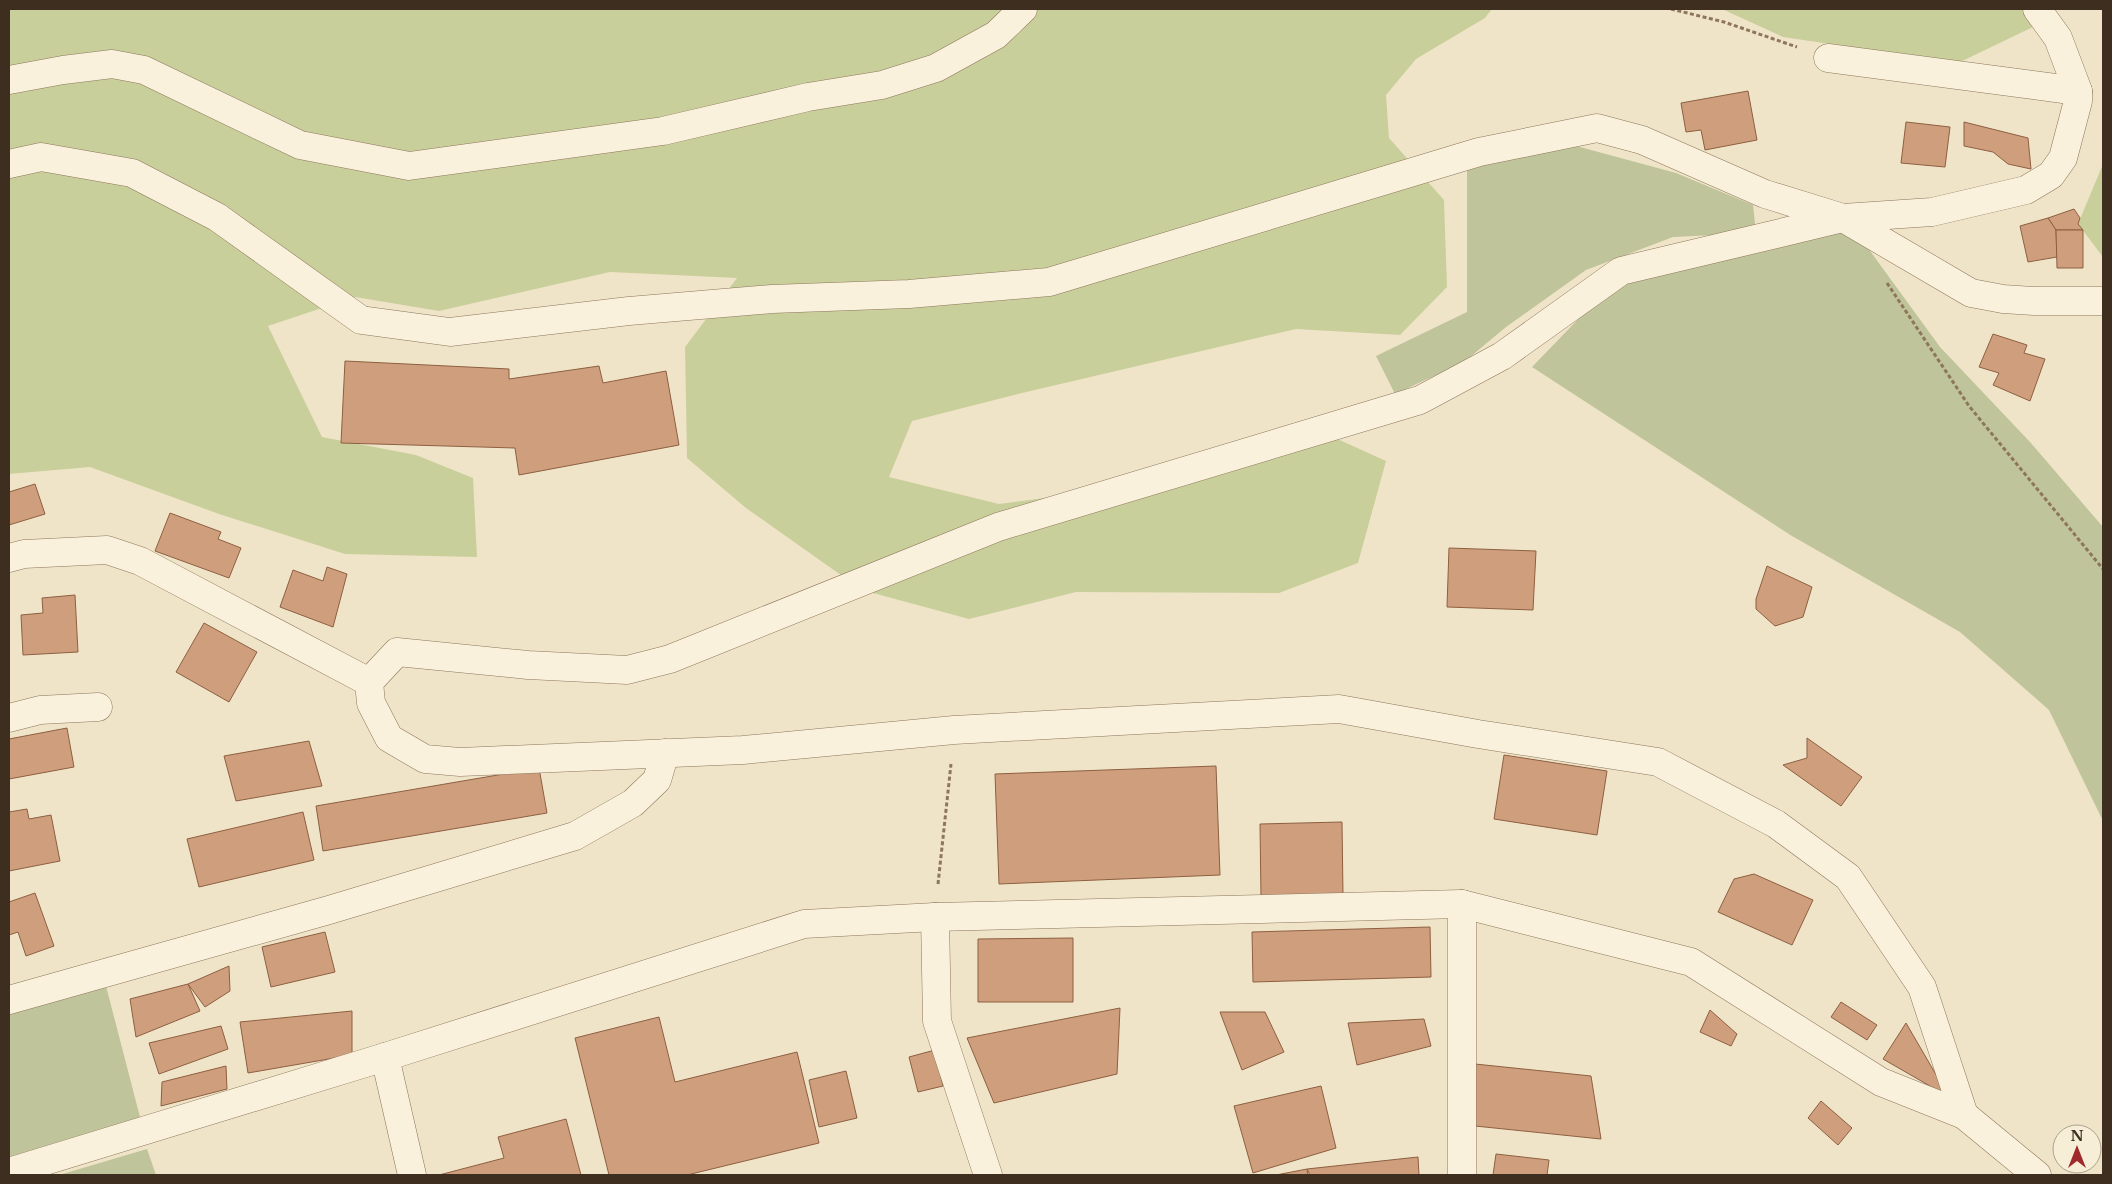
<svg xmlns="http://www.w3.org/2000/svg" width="2112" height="1184" viewBox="0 0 2112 1184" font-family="'Libre Baskerville',serif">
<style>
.green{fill:#c9cf9b}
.cemetery{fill:#bfc49a}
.building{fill:#cf9f7d;stroke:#8d5f41}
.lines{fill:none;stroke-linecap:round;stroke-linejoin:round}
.minor-casing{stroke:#8d765c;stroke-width:29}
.path{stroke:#8d765c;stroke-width:3;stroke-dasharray:4 2.5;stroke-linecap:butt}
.minor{stroke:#faf1dc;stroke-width:28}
</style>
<rect width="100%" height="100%" fill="#f0e4c8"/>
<g class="green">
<polygon points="9,9 1492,9 1485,18 1416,59 1386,95 1389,138 1444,200 1447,287 1400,335 1296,329 1022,393 912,421 889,477 999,504 1225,474 1333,437 1386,461 1358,563 1279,593 1076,592 969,619 862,590 746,508 687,458 685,347 737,278 610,272 439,311 355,297 268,326 322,437 416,455 473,478 477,557 345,554 219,514 90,467 9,474"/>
<polygon points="1722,9 2036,9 2033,27 1958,63 1783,37"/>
<polygon points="2103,164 2103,257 2078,224"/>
</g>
<g class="cemetery">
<polygon points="1569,144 1676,173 1753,205 1756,233 1673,237 1586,270 1506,327 1464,362 1395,394 1376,356 1467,312 1467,167"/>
<polygon points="1838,227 1865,244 1940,347 2030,442 2103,527 2103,821 2049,710 1960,632 1792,536 1532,367 1588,309 1627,283"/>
<polygon points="106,986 140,1117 9,1161 9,1014"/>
<polygon points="147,1149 156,1175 59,1175"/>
</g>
<g class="building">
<polygon points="1748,91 1757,140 1705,150 1701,130 1686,132 1681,103"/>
<polygon points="1906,122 1950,127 1945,167 1901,163"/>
<polygon points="1964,122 2028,138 2031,169 2008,164 1993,152 1964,146"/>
<polygon points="2074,209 2080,218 2078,224 2083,230 2056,230 2048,218"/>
<polygon points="2048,218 2056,230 2057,257 2028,262 2020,226"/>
<polygon points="2056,230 2083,230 2083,268 2057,268"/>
<polygon points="1993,334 2027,345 2024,353 2045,359 2030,401 1993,385 1999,373 1979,367"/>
<polygon points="345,361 509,369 509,379 599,366 603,383 666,371 679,445 519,475 515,448 341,443"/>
<polygon points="35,484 45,514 9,525 9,492"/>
<polygon points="170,513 221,532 218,539 241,548 229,578 155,551"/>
<polygon points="1449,548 1536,551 1533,610 1447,607"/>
<polygon points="1767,566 1812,587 1803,617 1775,626 1756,609 1756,599"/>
<polygon points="327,567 347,574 333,627 280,607 293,570 323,581"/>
<polygon points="75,595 78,652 23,655 21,615 43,613 42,598"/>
<polygon points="204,623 257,652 229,702 176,672"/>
<polygon points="67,728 74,767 9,779 9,739"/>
<polygon points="1807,738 1862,777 1841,806 1783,765 1807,758"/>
<polygon points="309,741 322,786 236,801 224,756"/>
<polygon points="1504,755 1607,771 1597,835 1494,819"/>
<polygon points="1216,766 1220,875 999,884 995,774"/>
<polygon points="539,768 547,813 323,851 316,806"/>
<polygon points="27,809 29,819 51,815 60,861 9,871 9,812"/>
<polygon points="303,812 314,860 199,887 187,839"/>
<polygon points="1342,822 1343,896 1261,897 1260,824"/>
<polygon points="1754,874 1813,900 1792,945 1718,912 1734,879"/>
<polygon points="35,893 54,946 26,956 18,932 9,935 9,902"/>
<polygon points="1430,927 1431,977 1253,982 1252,932"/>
<polygon points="325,932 335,972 271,987 262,947"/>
<polygon points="1073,938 1073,1002 978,1002 978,939"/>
<polygon points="229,966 230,991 205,1007 188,984"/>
<polygon points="188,984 200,1011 136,1037 130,999"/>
<polygon points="1841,1002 1877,1025 1867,1040 1831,1017"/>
<polygon points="1120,1008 1117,1074 994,1103 967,1038"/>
<polygon points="1710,1010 1737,1034 1731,1046 1700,1032"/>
<polygon points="352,1011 352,1055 248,1073 240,1022"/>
<polygon points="1220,1012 1265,1012 1284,1052 1242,1070"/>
<polygon points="659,1017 675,1082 797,1052 819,1143 687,1175 609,1175 575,1038"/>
<polygon points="1424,1019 1431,1046 1357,1065 1348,1023"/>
<polygon points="1906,1023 1949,1097 1883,1059"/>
<polygon points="221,1026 228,1049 159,1074 149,1043"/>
<polygon points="935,1050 943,1086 918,1092 909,1057"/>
<polygon points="1475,1064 1591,1076 1601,1139 1475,1126"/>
<polygon points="226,1066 227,1089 161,1106 162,1082"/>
<polygon points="846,1071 857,1118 819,1127 809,1080"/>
<polygon points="1321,1086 1336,1148 1253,1173 1234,1106"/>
<polygon points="1821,1101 1852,1128 1838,1145 1808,1118"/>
<polygon points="566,1119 581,1175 439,1175 504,1158 498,1137"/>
<polygon points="1496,1154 1549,1160 1547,1175 1493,1175"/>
<polygon points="1418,1157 1419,1175 1310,1175 1307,1169"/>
<polygon points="1307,1169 1308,1175 1276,1175"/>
</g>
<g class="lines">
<defs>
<g id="minor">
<polyline points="1828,58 2078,91"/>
<polyline points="9,80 63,70 112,64 144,70 300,145 409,166 663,131 808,97 882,85 936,68 996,35 1023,9"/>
<polyline points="9,164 41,157 132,173 217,217 361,320 450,332 629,311 772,299 909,294 1049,282 1479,152 1597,128 1642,140 1765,194 1843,218 1971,293 2003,299 2034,301 2103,301"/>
<polyline points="9,558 24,554 107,550 140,561 369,682"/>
<polyline points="9,718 40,710 98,707"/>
<polyline points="1462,904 1462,1175"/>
<polyline points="935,917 937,1021 988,1175"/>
<polyline points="9,1000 329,910 575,836 633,803 657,780 665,753"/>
<polyline points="385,1057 412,1175"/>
<polyline points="1964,1115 1922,987 1848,877 1776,824 1658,762 1478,734 1339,709 954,730 743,750 460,762 425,759 389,738 371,703 369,682 397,652 528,665 627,670 670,659 998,527 1420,400 1502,356 1621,271 1843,218 1932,212 2026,190 2051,175 2063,158 2078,101 2078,91 2058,38 2037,9"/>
<polyline points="9,1172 385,1057 804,924 935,917 1462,904 1691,962 1881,1082 1964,1115 2037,1175"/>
</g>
</defs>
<use href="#minor" class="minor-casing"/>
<g class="path">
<polyline points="1671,9 1724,22 1797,47"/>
<polyline points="1887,283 1969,406 2103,569"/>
<polyline points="938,884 951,764"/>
</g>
<use href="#minor" class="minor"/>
</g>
<rect width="2112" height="1184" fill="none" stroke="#3d2e20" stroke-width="20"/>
<g transform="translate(2077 1149)"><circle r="24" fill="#f7eed8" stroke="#ada18e"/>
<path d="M0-4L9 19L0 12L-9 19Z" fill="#9e2a2b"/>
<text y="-8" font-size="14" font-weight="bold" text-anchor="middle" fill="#3d2e20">N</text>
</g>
</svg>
